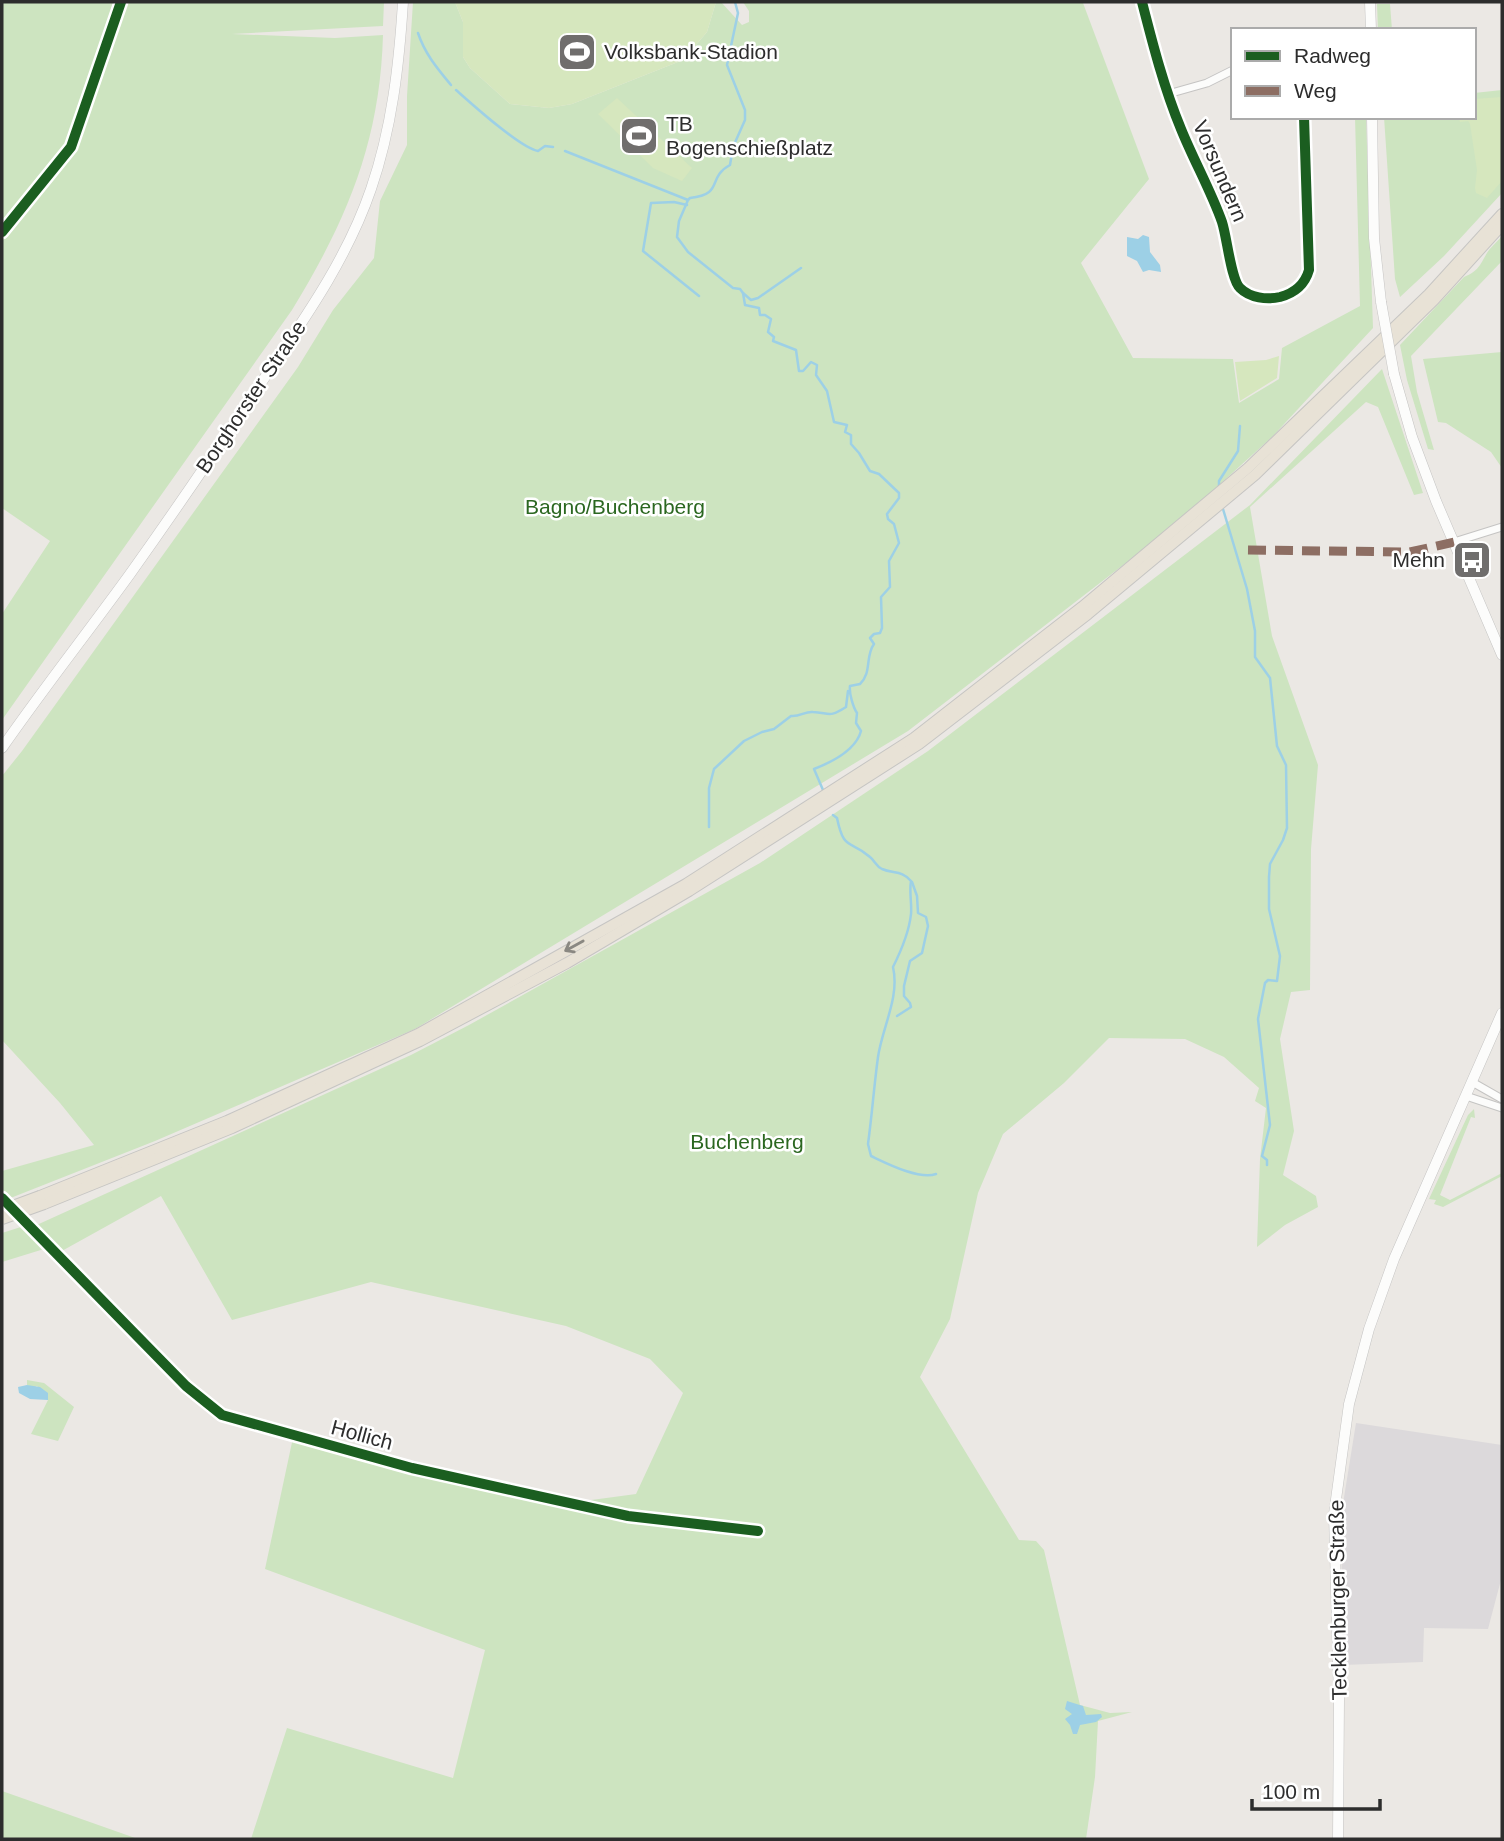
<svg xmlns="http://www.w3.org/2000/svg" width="1504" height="1841" viewBox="0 0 1504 1841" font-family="Helvetica,sans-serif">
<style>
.industrial{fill:#dcd9db}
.green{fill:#cde4c0}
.pitch{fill:#d6e7be}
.water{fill:#9dd0e6}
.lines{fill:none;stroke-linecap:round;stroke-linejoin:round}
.stream{stroke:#9dd0e6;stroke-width:2.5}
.minor-tunnel{stroke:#c5c3bf;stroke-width:7;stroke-dasharray:7 3.5;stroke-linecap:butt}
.minor-casing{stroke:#c5c4c3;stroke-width:9}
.secondary-casing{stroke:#c5c4c3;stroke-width:11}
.trunk-casing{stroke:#c6c5c3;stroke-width:12}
.minor{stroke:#fcfcfb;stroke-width:7}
.secondary{stroke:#fcfcfb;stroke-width:10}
.trunk{stroke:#e8e2d6;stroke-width:10}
.secondary-bridge-casing{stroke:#c5c4c3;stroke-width:11;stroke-linecap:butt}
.trunk-bridge-casing{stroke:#c6c5c3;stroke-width:12;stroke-linecap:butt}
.secondary-bridge{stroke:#fcfcfb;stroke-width:10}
.trunk-bridge{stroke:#e8e2d6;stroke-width:10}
.quiet{stroke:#8d6e63;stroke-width:9;stroke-dasharray:18 9;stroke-linecap:butt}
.cycleway-casing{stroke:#fff;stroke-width:15}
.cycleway{stroke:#1b5e20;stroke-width:10}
.oneway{stroke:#8a8882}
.labels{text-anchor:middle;stroke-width:5;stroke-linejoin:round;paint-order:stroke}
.poi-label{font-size:21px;fill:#2d2d2d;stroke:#fff;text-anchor:start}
.street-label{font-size:21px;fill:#2d2d2d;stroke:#fff}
.park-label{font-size:21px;fill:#2b6720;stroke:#fff}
</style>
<rect width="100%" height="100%" fill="#ebe8e4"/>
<polygon class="industrial" points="1356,1423 1502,1445 1502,1576 1488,1629 1424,1628 1423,1662 1343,1665 1341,1516"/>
<g class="green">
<path d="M2,2H384L383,26L232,34L335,38L383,35C380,142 347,220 292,310L2,720V614L50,541L2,508Z"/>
<polygon points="413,2 455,2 463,22 463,57 470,68 510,104 549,108 572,104 683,60 707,32 716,2 721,2 742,25 749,22 749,11 743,2 1083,3 1149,179 1081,263 1133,358 1233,359 1239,403 1279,379 1282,348 1360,306 1355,117 1366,117 1373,328 1273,436 1175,525 908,731 415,1029 155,1141 8,1199 2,1192 2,1171 94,1145 60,1103 2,1040 2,776 22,751 298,367 333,310 374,258 380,201 407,145 407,96"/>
<polygon points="1377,4 1390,4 1392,30 1378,30"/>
<polygon points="1502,90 1502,193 1444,256 1400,297 1395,279 1384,117 1474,117 1474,93"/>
<path d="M1502,236V261L1411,356L1417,392L1434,450L1428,449L1407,380L1400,345L1464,277C1481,270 1480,263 1489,250C1493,245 1498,241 1502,236Z"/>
<polygon points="1502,352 1502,468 1491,452 1446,423 1438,422 1423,359"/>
<polygon points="1382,369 1423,493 1414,495 1378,407 1366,402 1250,507 1272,636 1318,765 1311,849 1310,990 1291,992 1280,1039 1294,1131 1283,1175 1316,1196 1318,1207 1285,1225 1257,1247 1260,1159 1266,1108 1255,1101 1259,1088 1224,1057 1185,1039 1109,1038 1064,1083 1003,1134 978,1193 950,1319 920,1377 1019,1540 1036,1541 1044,1550 1080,1705 1110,1713 1132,1712 1098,1721 1095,1777 1086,1839 251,1839 287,1728 453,1778 485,1650 265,1569 294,1433 412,1468 584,1501 636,1494 683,1393 650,1359 566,1326 371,1282 232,1320 161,1196 60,1252 30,1228 411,1055 469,1025 760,863 928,751 1250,505"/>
<polygon points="1474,1109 1475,1118 1471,1117 1440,1195 1450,1200 1502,1173 1502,1176 1443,1207 1434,1204 1436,1200 1429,1199 1468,1115"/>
<polygon points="24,1226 44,1249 2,1262 2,1233"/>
<polygon points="27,1380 44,1383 74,1407 58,1441 31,1434 48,1400 37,1386 33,1388 27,1385"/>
<polygon points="2,1791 138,1839 2,1839"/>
</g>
<g class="pitch">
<polygon points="455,2 716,2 707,32 683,60 572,104 549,108 510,104 470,68 463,57 463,22"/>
<polygon points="1502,97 1502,181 1487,198 1476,193 1475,188 1477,170 1470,124 1468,121 1460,122 1458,117 1474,117 1474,99"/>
<polygon points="617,98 692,168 682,181 653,168 598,114"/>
<polygon points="1279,356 1277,378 1240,401 1235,362 1266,360"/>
</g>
<g class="water">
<polygon points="1143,235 1149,237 1150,252 1160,265 1161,272 1149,270 1143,272 1137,261 1127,256 1127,237 1138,239"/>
<polygon points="27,1385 40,1387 48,1393 48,1400 30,1399 19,1393 18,1387"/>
<polygon points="1067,1701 1083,1706 1086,1715 1101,1714 1102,1717 1096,1722 1080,1725 1077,1734 1073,1734 1070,1725 1065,1719 1072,1714 1065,1709"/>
</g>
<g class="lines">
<g class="stream">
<path d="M735,2L738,13L727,65L745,110V120L733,147L730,165C706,178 725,194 690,198L688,200L679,221L677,237L688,252L733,288L740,289L743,293L745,305L759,308L760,315H765L771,319L768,332L774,337L773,341L796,350L799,371H803L811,362L817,365L816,375L827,391L834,422L847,425L845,432L851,435V444L859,453L870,471L879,474L899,493V498L887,514L888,519L894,524L899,543L889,561L890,587L881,597L882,628L880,633L874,634L870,638L874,644C865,656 872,673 860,684L850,686C849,693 853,707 857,713L856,723L861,731C856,750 832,762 814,769L823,790"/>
<path d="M418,33C425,54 437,68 451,85"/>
<path d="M456,90C472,104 520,148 538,151L545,146L553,147"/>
<polyline points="565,151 688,200"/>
<polyline points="687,205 674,202 651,203 643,251 699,296"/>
<polyline points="743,293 751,300 758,298 801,268"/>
<polyline points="1219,486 1219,481 1238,451 1240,426"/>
<polyline points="1223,509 1247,589 1255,631 1255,657 1270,678 1277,746 1286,765 1287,828 1283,840 1270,864 1269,877 1269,909 1280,956 1277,981 1268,980 1265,983 1258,1019 1270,1125 1262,1156 1267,1160 1267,1165"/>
<path d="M833,815L837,818C844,852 850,839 870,857C875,861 876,866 882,869C893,874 902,870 911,881C909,892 912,903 911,914C909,933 901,951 893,967C900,997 882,1028 878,1057C874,1086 872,1115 868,1144L871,1156C886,1163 919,1180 936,1174"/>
<path d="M709,827V788L714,769L744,741L762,732L774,729L791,716C800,717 805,711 813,712C830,713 829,718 846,707L848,691"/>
<polyline points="897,1016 911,1007 910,1003 904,996 904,986 910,961 922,953 928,926 926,917 918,913 917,896 912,882"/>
</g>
<polyline class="minor-tunnel" points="2,1198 29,1228"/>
<defs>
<g id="minor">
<path d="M1142,2C1153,45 1164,88 1181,129C1194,161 1211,191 1222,222C1227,237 1231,280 1240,288C1250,298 1267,300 1280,297C1295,293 1305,284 1309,270L1304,117"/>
<polyline points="1168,94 1207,83 1233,70"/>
<polyline points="1454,542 1502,527"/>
<polyline points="1472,1082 1502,1099"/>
<polyline points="1466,1096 1502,1108"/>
<polyline points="29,1228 186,1386 222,1415 412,1468 628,1516 758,1531"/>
</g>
<g id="secondary">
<polyline points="1370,2 1371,30"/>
<polyline points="1372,117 1374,238 1381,302"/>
<polyline points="1394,374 1412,437 1436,501 1502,655"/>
<path d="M2,748C43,689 88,632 130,574C172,515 213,455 253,395C297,329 345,265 371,189C392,128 399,65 403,2"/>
<polyline points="1338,1839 1339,1699 1334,1514 1349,1404 1369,1329 1394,1259 1502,1013"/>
</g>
<g id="trunk">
<polyline points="40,1196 227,1121 418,1034 686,884 914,738 1082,607 1248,468 1429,294 1502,214"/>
<polyline points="44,1204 232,1128 420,1041 567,963 689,891 919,744 1088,614 1255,475 1434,300 1502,225"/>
</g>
</defs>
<use href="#minor" class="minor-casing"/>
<use href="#secondary" class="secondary-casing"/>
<use href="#trunk" class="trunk-casing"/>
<use href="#minor" class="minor"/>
<use href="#secondary" class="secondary"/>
<use href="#trunk" class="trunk"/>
<defs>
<polyline id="secondary-bridge" points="1381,302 1394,374"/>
<g id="trunk-bridge">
<polyline points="2,1210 40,1196"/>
<polyline points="2,1219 44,1204"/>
</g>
</defs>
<use href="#secondary-bridge" class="secondary-bridge-casing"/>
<use href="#trunk-bridge" class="trunk-bridge-casing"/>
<use href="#secondary-bridge" class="secondary-bridge"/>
<use href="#trunk-bridge" class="trunk-bridge"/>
<polyline class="quiet" points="1248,550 1410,552 1454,542"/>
<defs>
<g id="cycleway">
<path d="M1142,2C1153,45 1164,88 1181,129C1194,161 1211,191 1222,222C1227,237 1231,280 1240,288C1250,298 1267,300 1280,297C1295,293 1305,284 1309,270L1304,117"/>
<polyline points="2,232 71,147 121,2"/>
<polyline points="2,1198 186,1386 222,1415 412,1468 628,1516 758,1531"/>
</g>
</defs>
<use href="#cycleway" class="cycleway-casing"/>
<use href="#cycleway" class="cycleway"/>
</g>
<defs><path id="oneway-shaft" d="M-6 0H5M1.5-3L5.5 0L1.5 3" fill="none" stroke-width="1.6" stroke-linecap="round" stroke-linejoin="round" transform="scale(1.75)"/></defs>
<use class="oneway" href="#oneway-shaft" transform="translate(574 946) rotate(151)"/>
<defs>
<symbol id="stadium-square" viewBox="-11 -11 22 22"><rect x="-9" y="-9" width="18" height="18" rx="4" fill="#706e6d" stroke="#fff"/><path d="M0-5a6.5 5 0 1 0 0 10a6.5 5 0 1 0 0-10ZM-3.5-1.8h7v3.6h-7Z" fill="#fff"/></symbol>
<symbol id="bus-square" viewBox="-11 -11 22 22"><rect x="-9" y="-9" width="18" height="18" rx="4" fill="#706e6d" stroke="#fff"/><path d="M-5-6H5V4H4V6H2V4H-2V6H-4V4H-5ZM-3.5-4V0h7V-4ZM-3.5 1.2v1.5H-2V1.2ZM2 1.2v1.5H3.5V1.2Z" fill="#fff"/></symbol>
</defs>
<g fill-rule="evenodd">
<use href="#stadium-square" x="555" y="30" width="44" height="44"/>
<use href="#stadium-square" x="617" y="114" width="44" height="44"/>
<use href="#bus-square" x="1450" y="538" width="44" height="44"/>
</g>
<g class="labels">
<g class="poi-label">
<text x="604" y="59">Volksbank-Stadion</text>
<text x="666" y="131">TB<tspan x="666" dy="24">Bogenschießplatz</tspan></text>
<text x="1445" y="567" text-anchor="end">Mehn</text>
</g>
<g class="street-label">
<text transform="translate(1220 171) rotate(67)" y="7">Vorsundern</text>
<text transform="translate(251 397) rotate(-56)" y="7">Borghorster Straße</text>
<text transform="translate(362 1435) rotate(15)" y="7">Hollich</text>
<text transform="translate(1338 1600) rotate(-91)" y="7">Tecklenburger Straße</text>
</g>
<g class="park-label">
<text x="615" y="514">Bagno/Buchenberg</text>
<text x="747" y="1149">Buchenberg</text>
</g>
</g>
<rect width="1504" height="1841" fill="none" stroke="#2d2d2d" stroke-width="7"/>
<rect x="1231" y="28" width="245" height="91" fill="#ffffff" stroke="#ababab" stroke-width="2"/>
<rect x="1245" y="51" width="35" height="10" fill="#1b5e20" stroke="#ababab" stroke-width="2"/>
<text x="1294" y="63" font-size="21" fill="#2d2d2d">Radweg</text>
<rect x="1245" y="86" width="35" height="10" fill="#8d6e63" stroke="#ababab" stroke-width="2"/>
<text x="1294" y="98" font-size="21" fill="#2d2d2d">Weg</text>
<path d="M1252 1799v10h128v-10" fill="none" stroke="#2d2d2d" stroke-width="3.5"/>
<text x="1262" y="1799" font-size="21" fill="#2d2d2d" stroke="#ffffff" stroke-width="5" paint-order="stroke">100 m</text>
</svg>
